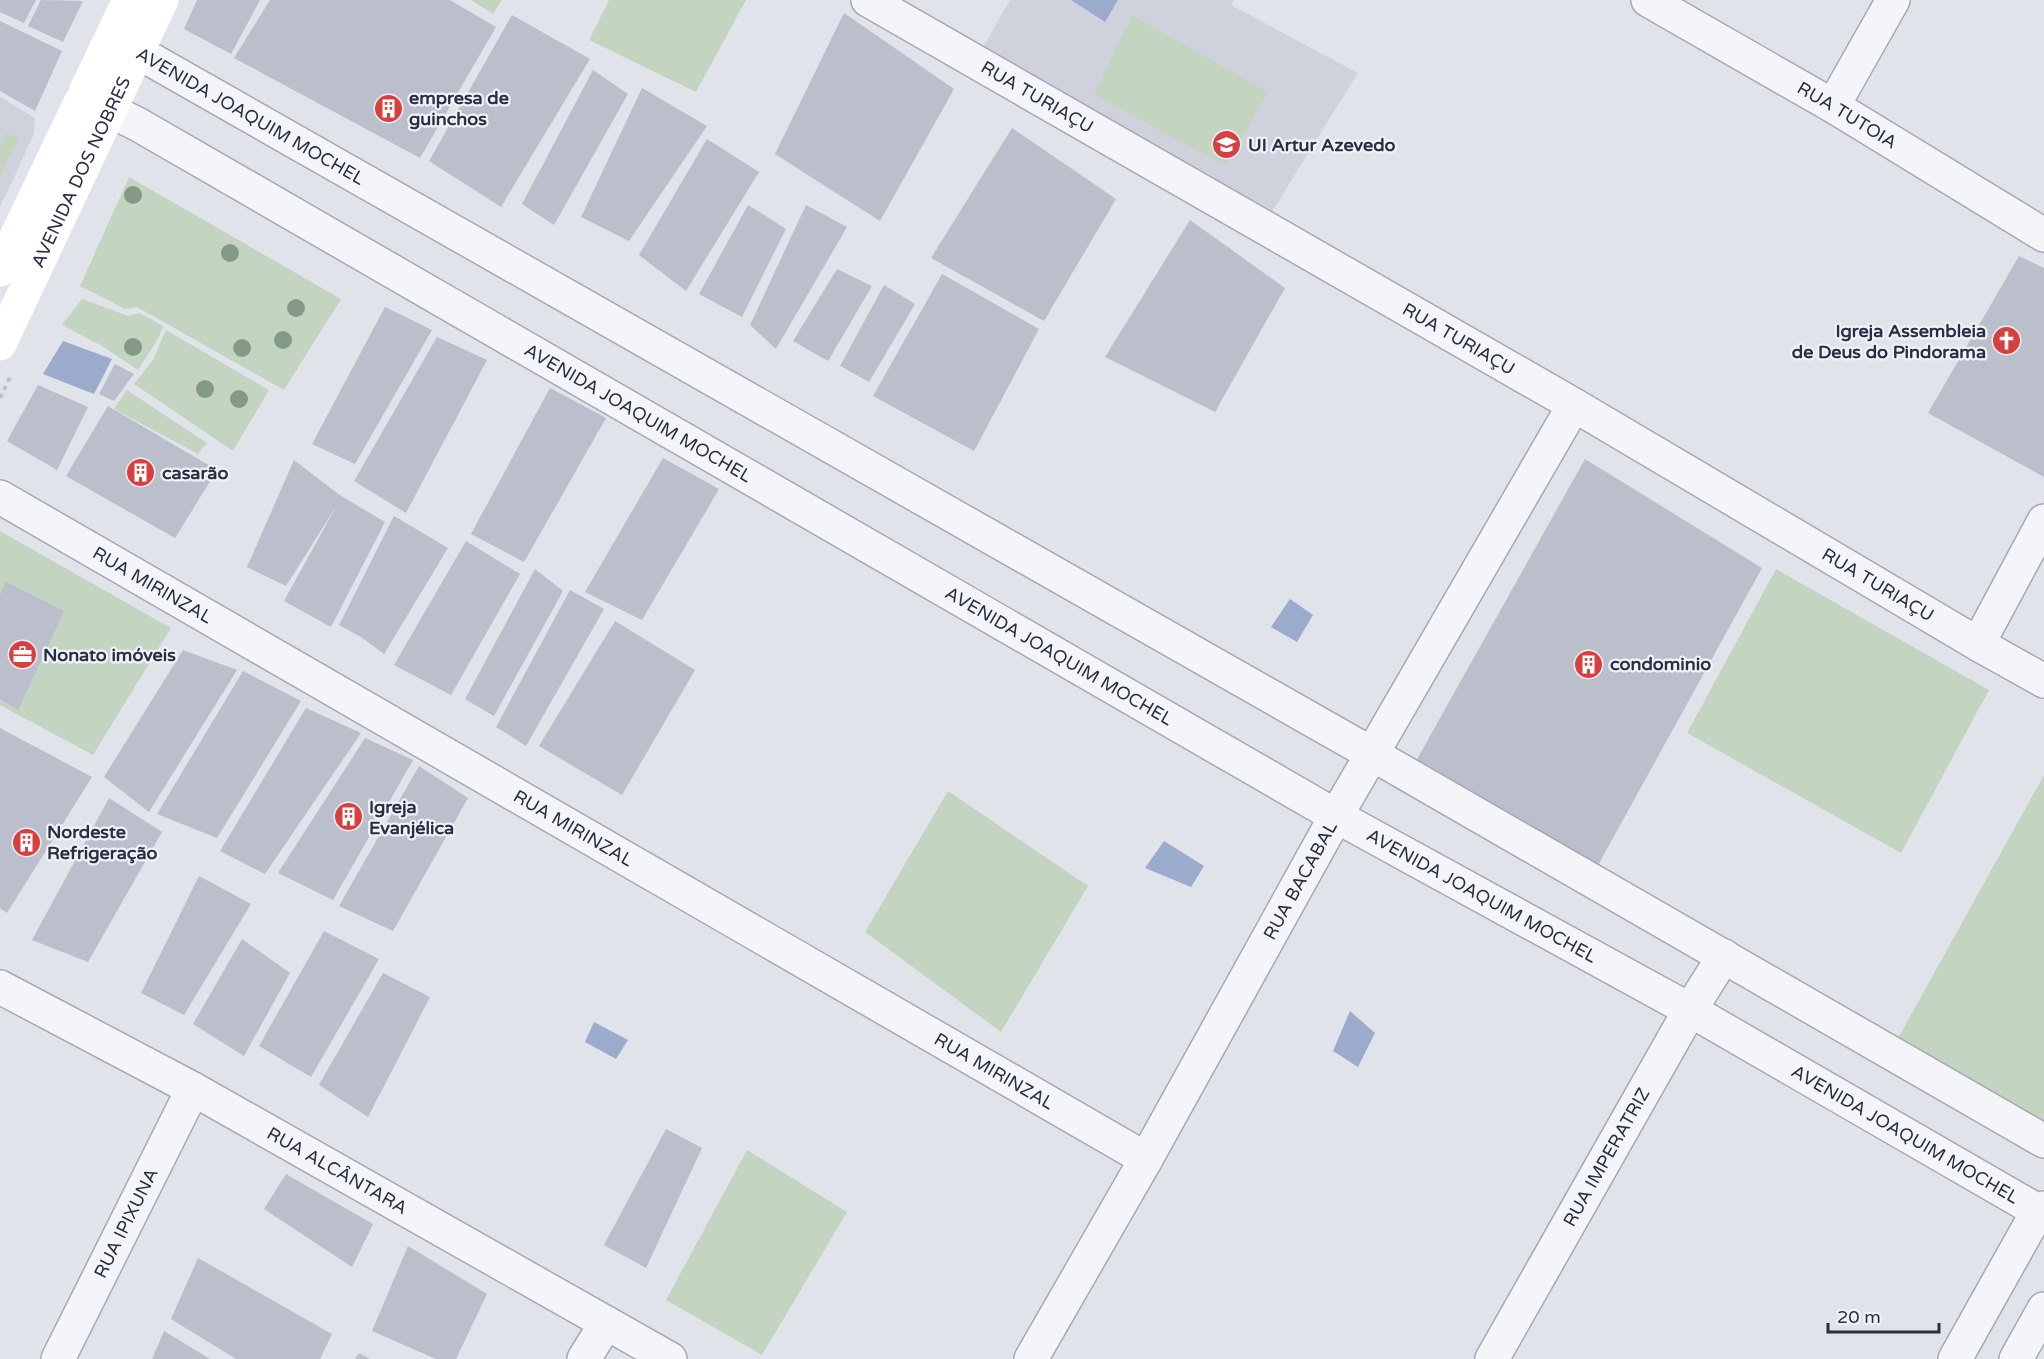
<svg xmlns="http://www.w3.org/2000/svg" width="2044" height="1359" viewBox="0 0 2044 1359" font-family="'Varela Round',sans-serif">
<style>
.built{fill:#cfd2dd}
.green{fill:#c3d5c1}
.water{fill:#9aabcc}
.building{fill:#bbbecb}
.lines{fill:none;stroke-linecap:round;stroke-linejoin:round}
.minor-casing{stroke:#a6a9b5;stroke-width:36}
.tertiary-casing{stroke:#a6a9b5;stroke-width:36}
.path{stroke:#bfc1c9;stroke-width:4;stroke-dasharray:4.5 4.5;stroke-linecap:butt}
.minor{stroke:#f4f5f8;stroke-width:33}
.tertiary{stroke:#f4f5f8;stroke-width:33}
.secondary{stroke:#fff;stroke-width:33}
.tree{fill:#839b86}
.labels{text-anchor:middle;stroke-width:4.5;stroke-linejoin:round;paint-order:stroke}
.street-label{font-size:18px;fill:#282e43;stroke:#f1f2f8}
.poi-label{font-size:18px;font-weight:bold;fill:#282e43;stroke:#f1f2f8;text-anchor:start}
</style>
<rect width="100%" height="100%" fill="#e1e3ea"/>
<g class="built">
<polygon points="1010,0 1234,0 1231,5 1358,73 1268,218 979,54"/>
<polygon points="0,97 35,118 34,134 0,207"/>
</g>
<g class="green">
<polygon points="471,0 502,0 493,14"/>
<polygon points="609,0 746,0 696,92 589,40"/>
<polygon points="1132,15 1268,92 1226,166 1094,95"/>
<polygon points="7,133 19,138 0,177 0,145"/>
<polygon points="129,177 341,299 284,390 137,307 125,309 80,286"/>
<polygon points="82,299 128,316 140,313 163,326 159,337 138,370 102,346 62,325"/>
<polygon points="166,330 269,390 233,451 134,384 153,360"/>
<polygon points="127,390 207,443 198,454 114,409"/>
<polygon points="0,531 171,628 93,755 0,705"/>
<polygon points="1776,569 1989,690 1901,853 1687,733"/>
<polygon points="2044,775 2044,1122 1897,1040"/>
<polygon points="948,791 1088,886 1001,1032 865,932"/>
<polygon points="747,1150 847,1212 762,1355 666,1300"/>
</g>
<g class="water">
<polygon points="1071,0 1118,0 1105,22"/>
<polygon points="63,341 112,359 94,394 43,374"/>
<polygon points="1290,599 1313,615 1297,642 1271,627"/>
<polygon points="1164,841 1204,866 1191,887 1145,868"/>
<polygon points="1350,1011 1375,1033 1358,1067 1333,1051"/>
<polygon points="594,1022 628,1040 616,1059 585,1042"/>
</g>
<g class="building">
<polygon points="0,0 36,0 24,23 0,12"/>
<polygon points="41,0 83,1 63,42 28,26"/>
<polygon points="197,0 260,0 231,54 184,29"/>
<polygon points="270,0 450,0 496,27 420,158 234,58"/>
<polygon points="844,13 954,89 880,221 775,154"/>
<polygon points="512,15 590,59 501,207 429,161"/>
<polygon points="0,21 62,51 35,111 0,91"/>
<polygon points="593,70 628,94 554,225 522,204"/>
<polygon points="642,88 707,126 629,241 581,217"/>
<polygon points="1012,128 1116,199 1044,321 931,258"/>
<polygon points="707,139 759,172 686,291 639,255"/>
<polygon points="748,205 786,229 742,317 699,294"/>
<polygon points="806,205 847,227 776,349 750,325"/>
<polygon points="1190,220 1285,288 1215,412 1105,357"/>
<polygon points="2019,256 2044,268 2044,477 1928,413"/>
<polygon points="837,269 872,286 828,361 793,341"/>
<polygon points="942,274 1039,329 974,451 873,396"/>
<polygon points="884,285 915,304 869,382 840,366"/>
<polygon points="385,307 432,330 355,464 312,444"/>
<polygon points="437,337 487,360 406,513 354,481"/>
<polygon points="115,364 134,374 114,401 99,394"/>
<polygon points="38,385 88,407 57,470 7,441"/>
<polygon points="550,388 606,418 524,562 471,534"/>
<polygon points="108,406 217,470 175,538 66,476"/>
<polygon points="663,458 719,489 642,620 585,592"/>
<polygon points="1585,459 1762,568 1597,867 1416,761"/>
<polygon points="294,460 341,496 385,522 331,627 284,601 337,505 286,586 247,567"/>
<polygon points="394,516 448,548 384,654 361,637 339,625"/>
<polygon points="466,541 520,574 451,695 394,665"/>
<polygon points="535,569 563,591 494,716 465,699"/>
<polygon points="6,582 64,611 18,710 0,699 0,595"/>
<polygon points="570,590 604,609 526,746 496,727"/>
<polygon points="615,621 695,670 622,795 539,746"/>
<polygon points="183,650 237,670 149,812 104,777"/>
<polygon points="243,671 301,701 217,838 157,814"/>
<polygon points="306,708 361,733 265,874 220,851"/>
<polygon points="0,728 92,777 7,913 0,908"/>
<polygon points="365,738 413,760 333,900 278,873"/>
<polygon points="419,766 468,798 393,931 339,906"/>
<polygon points="109,798 162,832 88,962 32,940"/>
<polygon points="199,876 251,904 184,1015 141,993"/>
<polygon points="324,931 379,959 311,1077 259,1046"/>
<polygon points="242,939 290,973 244,1056 193,1024"/>
<polygon points="383,973 430,997 368,1117 319,1085"/>
<polygon points="666,1129 702,1148 646,1268 604,1245"/>
<polygon points="286,1174 373,1224 352,1267 264,1209"/>
<polygon points="408,1246 487,1294 456,1359 436,1359 372,1331"/>
<polygon points="198,1258 332,1334 320,1359 236,1359 171,1319"/>
<polygon points="164,1331 210,1359 152,1359"/>
<polygon points="359,1353 370,1359 355,1359"/>
</g>
<g class="lines">
<defs>
<g id="minor">
<path id="s1" d="M868,0L1574,405L1978,644L2044,681"/>
<path id="s2" d="M1648,0L1833,106L2044,235"/>
<polyline points="1833,106 1893,0"/>
<path id="s3" d="M0,497L1146,1159"/>
<polyline points="1978,644 2044,521"/>
<path id="s4" d="M0,987L193,1089L670,1359"/>
<path id="s5" d="M58,1359L193,1089"/>
<polyline points="584,1359 606,1323"/>
<path id="s6" d="M1031,1359L1146,1159L1336,816L1574,405"/>
<path id="s7" d="M1492,1359L1690,1010L1724,956"/>
<polyline points="1955,1359 2038,1211"/>
<polyline points="2016,1359 2044,1309"/>
</g>
<g id="tertiary">
<path id="s8" d="M113,38L1372,754L2044,1141"/>
<path id="s9" d="M84,97L139,125L1336,816L1690,1010L2038,1211L2044,1208"/>
</g>
</defs>
<use href="#minor" class="minor-casing"/>
<use href="#tertiary" class="tertiary-casing"/>
<polyline class="path" points="0,398 10,377"/>
<use href="#minor" class="minor"/>
<use href="#tertiary" class="tertiary"/>
<g class="secondary">
<polyline points="0,270 129,0"/>
<path id="s10" d="M0,344L162,0"/>
</g>
</g>
<g class="tree">
<circle cx="133" cy="195" r="9"/>
<circle cx="230" cy="253" r="9"/>
<circle cx="296" cy="308" r="9"/>
<circle cx="283" cy="340" r="9"/>
<circle cx="133" cy="347" r="9"/>
<circle cx="242" cy="348" r="9"/>
<circle cx="205" cy="389" r="9"/>
<circle cx="239" cy="399" r="9"/>
</g>
<defs>
<symbol id="building-disc" viewBox="-11 -11 22 22"><circle r="9.5" fill="#d6403f" stroke="#f1f2f8"/><path d="M-4-6H4V6H1V3H-1V6H-4ZM-2.5-4.3h1.7v1.8h-1.7ZM.8-4.3h1.7v1.8H.8ZM-2.5-1h1.7V.8h-1.7ZM.8-1h1.7V.8H.8Z" fill="#fff"/></symbol>
<symbol id="school-disc" viewBox="-11 -11 22 22"><circle r="9.5" fill="#d6403f" stroke="#f1f2f8"/><path d="M0-5L7-2L0 1L-7-2ZM-4 1L0 2.5L4 1V4Q0 6-4 4Z" fill="#fff"/></symbol>
<symbol id="church-disc" viewBox="-11 -11 22 22"><circle r="9.5" fill="#d6403f" stroke="#f1f2f8"/><path d="M-1.2-6h2.4v3.5h3.3v2.4h-3.3V6h-2.4V-.1h-3.3v-2.4h3.3Z" fill="#fff"/></symbol>
<symbol id="office-disc" viewBox="-11 -11 22 22"><circle r="9.5" fill="#d6403f" stroke="#f1f2f8"/><path d="M-6-3h4V-5.5h4V-3h4V5H-6ZM-1-4.5V-3h2v-1.5ZM-6 0V1H6V0Z" fill="#fff"/></symbol>
</defs>
<g fill-rule="evenodd">
<use href="#building-disc" x="372" y="92" width="33" height="33"/>
<use href="#school-disc" x="1210" y="128" width="33" height="33"/>
<use href="#church-disc" x="1990" y="324" width="33" height="33"/>
<use href="#building-disc" x="124" y="456" width="33" height="33"/>
<use href="#office-disc" x="6" y="638" width="33" height="33"/>
<use href="#building-disc" x="1572" y="648" width="33" height="33"/>
<use href="#building-disc" x="332" y="800" width="33" height="33"/>
<use href="#building-disc" x="10" y="826" width="33" height="33"/>
</g>
<g class="labels">
<g class="street-label">
<text dy="6" stroke="none"><textPath href="#s1" startOffset="195">RUA TURIAÇU</textPath></text>
<text dy="6" stroke="none"><textPath href="#s8" startOffset="158">AVENIDA JOAQUIM MOCHEL</textPath></text>
<text dy="6" stroke="none"><textPath href="#s2" startOffset="230">RUA TUTOIA</textPath></text>
<text dy="6" stroke="none"><textPath href="#s10" startOffset="190">AVENIDA DOS NOBRES</textPath></text>
<text dy="6" stroke="none"><textPath href="#s1" startOffset="681">RUA TURIAÇU</textPath></text>
<text dy="6" stroke="none"><textPath href="#s9" startOffset="638">AVENIDA JOAQUIM MOCHEL</textPath></text>
<text dy="6" stroke="none"><textPath href="#s3" startOffset="176">RUA MIRINZAL</textPath></text>
<text dy="6" stroke="none"><textPath href="#s1" startOffset="1167">RUA TURIAÇU</textPath></text>
<text dy="6" stroke="none"><textPath href="#s9" startOffset="1124">AVENIDA JOAQUIM MOCHEL</textPath></text>
<text dy="6" stroke="none"><textPath href="#s3" startOffset="662">RUA MIRINZAL</textPath></text>
<text dy="6" stroke="none"><textPath href="#s6" startOffset="549">RUA BACABAL</textPath></text>
<text dy="6" stroke="none"><textPath href="#s9" startOffset="1610">AVENIDA JOAQUIM MOCHEL</textPath></text>
<text dy="6" stroke="none"><textPath href="#s3" startOffset="1148">RUA MIRINZAL</textPath></text>
<text dy="6" stroke="none"><textPath href="#s9" startOffset="2096">AVENIDA JOAQUIM MOCHEL</textPath></text>
<text dy="6" stroke="none"><textPath href="#s7" startOffset="232">RUA IMPERATRIZ</textPath></text>
<text dy="6" stroke="none"><textPath href="#s4" startOffset="384">RUA ALCÂNTARA</textPath></text>
<text dy="6" stroke="none"><textPath href="#s5" startOffset="152">RUA IPIXUNA</textPath></text>
</g>
<g class="poi-label">
<text x="409" y="104">empresa de<tspan x="409" dy="21">guinchos</tspan></text>
<text x="1248" y="151">UI Artur Azevedo</text>
<text x="1986" y="337" text-anchor="end">Igreja Assembleia<tspan x="1986" dy="21">de Deus do Pindorama</tspan></text>
<text x="162" y="479">casarão</text>
<text x="43" y="661">Nonato imóveis</text>
<text x="1610" y="670">condominio</text>
<text x="369" y="813">Igreja<tspan x="369" dy="21">Evanjélica</tspan></text>
<text x="47" y="838">Nordeste<tspan x="47" dy="21">Refrigeração</tspan></text>
</g>
</g>
<path d="M1828 1323v9h111v-9" fill="none" stroke="#282e43" stroke-width="3"/>
<text x="1837" y="1323" font-size="18" fill="#282e43" stroke="#f1f2f8" stroke-width="4.5" paint-order="stroke">20 m</text>
</svg>
